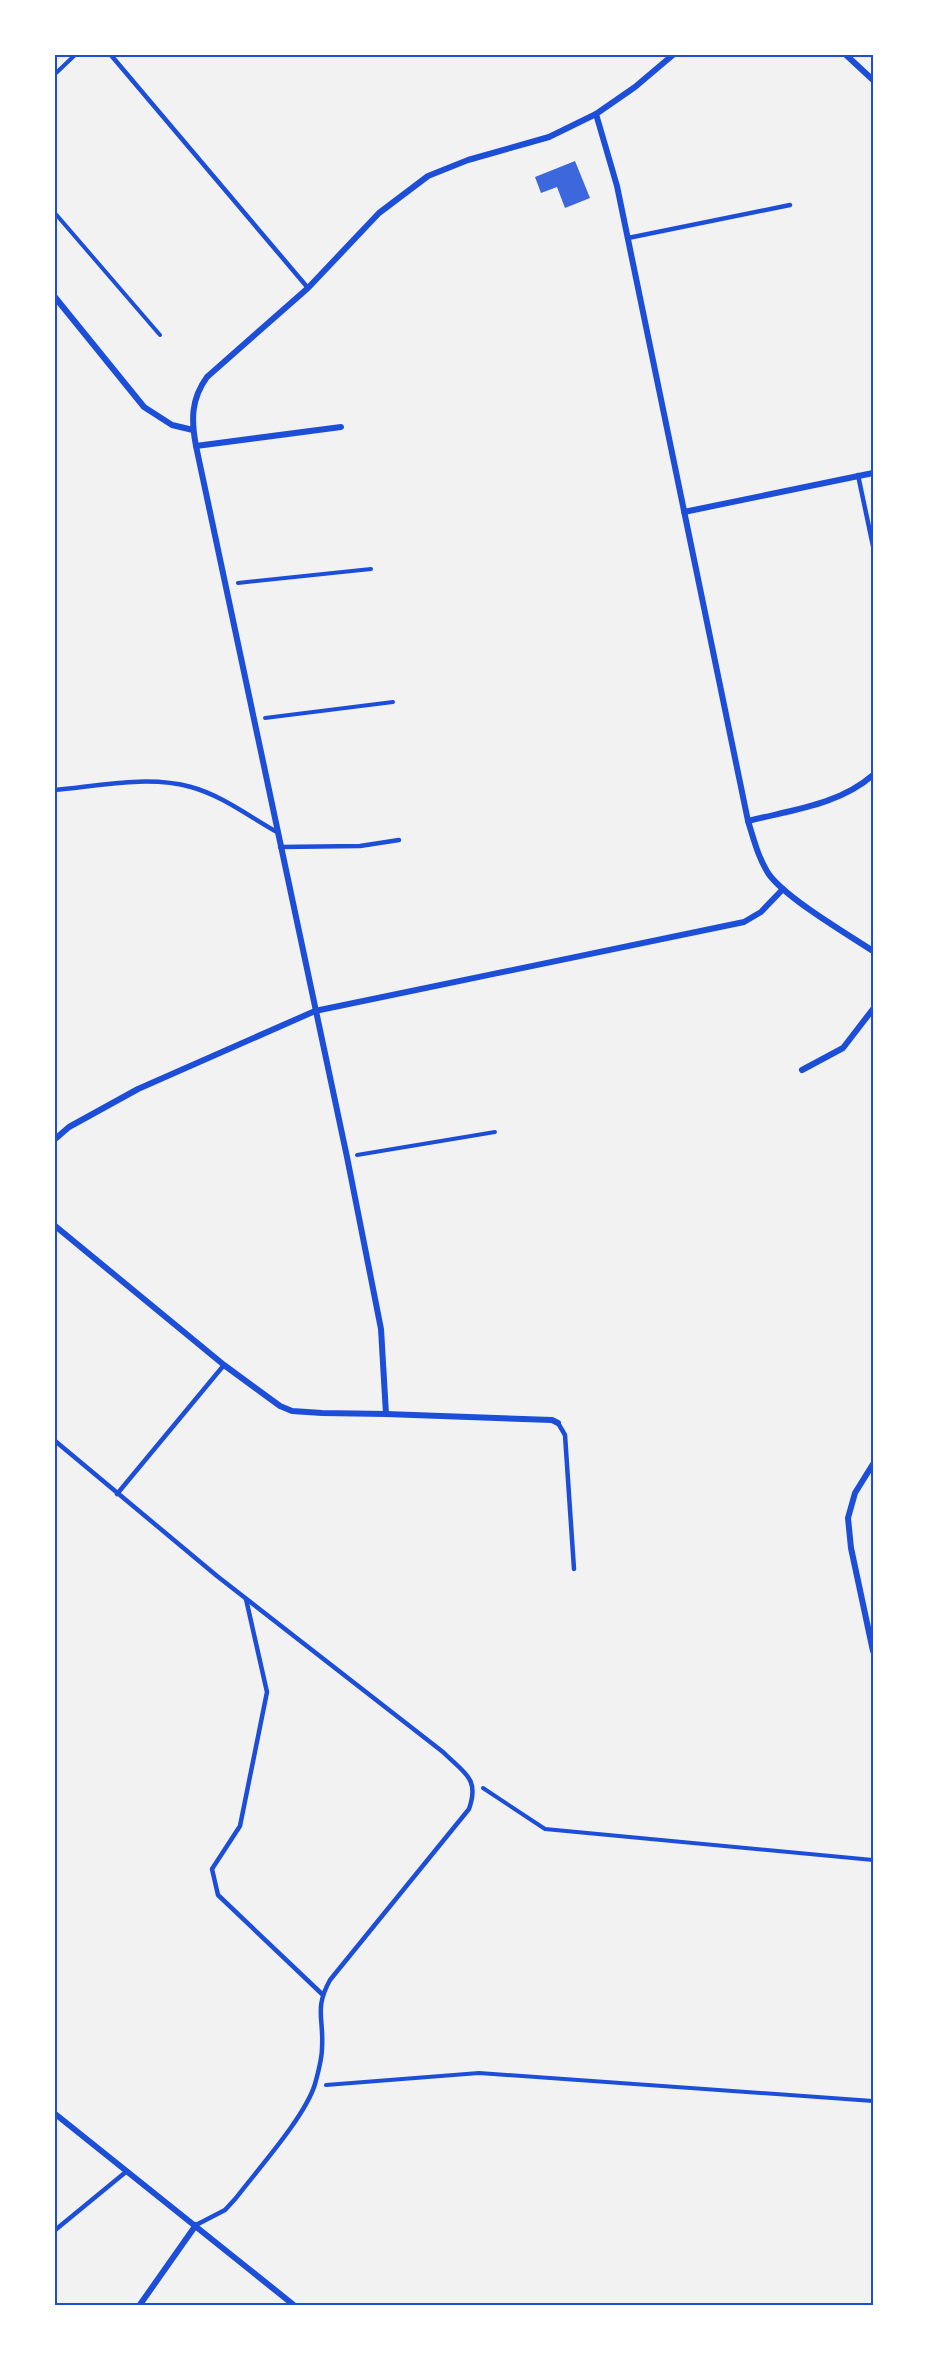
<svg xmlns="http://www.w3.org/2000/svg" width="927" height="2360" viewBox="0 0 927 2360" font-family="'PT Sans Narrow',sans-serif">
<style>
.building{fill:#3d67dc}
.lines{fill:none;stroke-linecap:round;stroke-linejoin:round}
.path{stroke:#1d4ed8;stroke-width:4}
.service{stroke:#1d4ed8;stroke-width:4.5}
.minor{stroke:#1d4ed8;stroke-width:6}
.neatline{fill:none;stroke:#1d4ed8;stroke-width:2}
</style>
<rect width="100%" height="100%" fill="#f2f2f2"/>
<polygon class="building" points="575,161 590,198 565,208 557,187 541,193 535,177"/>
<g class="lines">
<g class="path">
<polyline points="54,75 76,54"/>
<polyline points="54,212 160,335"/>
<polyline points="238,583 371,569"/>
<polyline points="265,718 393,702"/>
<polyline points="357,1155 495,1132"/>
<polyline points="483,1788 545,1829 873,1860"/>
<polyline points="326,2085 479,2073 873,2101"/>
</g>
<g class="service">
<polyline points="110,54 308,288"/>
<polyline points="628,238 790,205"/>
<polyline points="858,475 873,546"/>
<path d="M54,790C98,786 148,775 191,787C221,795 250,817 277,832"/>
<polyline points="280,847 360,846 399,840"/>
<polyline points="558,1423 565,1435 574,1569"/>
<path d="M54,1440L217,1576L443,1752C464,1773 480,1778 469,1809L330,1980C314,2009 324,2018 322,2048C322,2059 318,2073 315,2084C305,2117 258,2169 236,2198L225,2210L196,2225"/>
<polyline points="117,1494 224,1365"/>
<polyline points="246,1599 267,1692 240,1826 212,1869 218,1895 322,1994"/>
<polyline points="54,2231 127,2171"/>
</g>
<g class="minor">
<polyline points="845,54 873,80"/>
<path d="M596,114L617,186L748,821C754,840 758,857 768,873C784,897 847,934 873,951"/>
<polyline points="54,296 144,407 172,425 193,430"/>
<polyline points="196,446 341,427"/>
<polyline points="684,512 873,473"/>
<path d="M748,821C791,810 839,805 873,775"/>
<polyline points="802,1070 843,1048 873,1009"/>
<polyline points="54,1140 69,1127 138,1089 315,1011 744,922 761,912 783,889"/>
<polyline points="54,1225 224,1365 280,1406 292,1411 322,1413 386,1414 552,1420 558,1423"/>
<path d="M386,1414L381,1329L347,1157L196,446C191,420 191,399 207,377L308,288L379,213L428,176L468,160L549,137L596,114L635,87L674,54"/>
<polyline points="873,1464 855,1493 848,1518 851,1548 873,1651"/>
<polyline points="54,2113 295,2306"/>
<polyline points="139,2306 196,2225"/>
</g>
</g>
<rect width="927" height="2360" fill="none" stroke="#ffffff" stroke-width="111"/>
<rect x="56" y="56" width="816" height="2248" class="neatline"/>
</svg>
